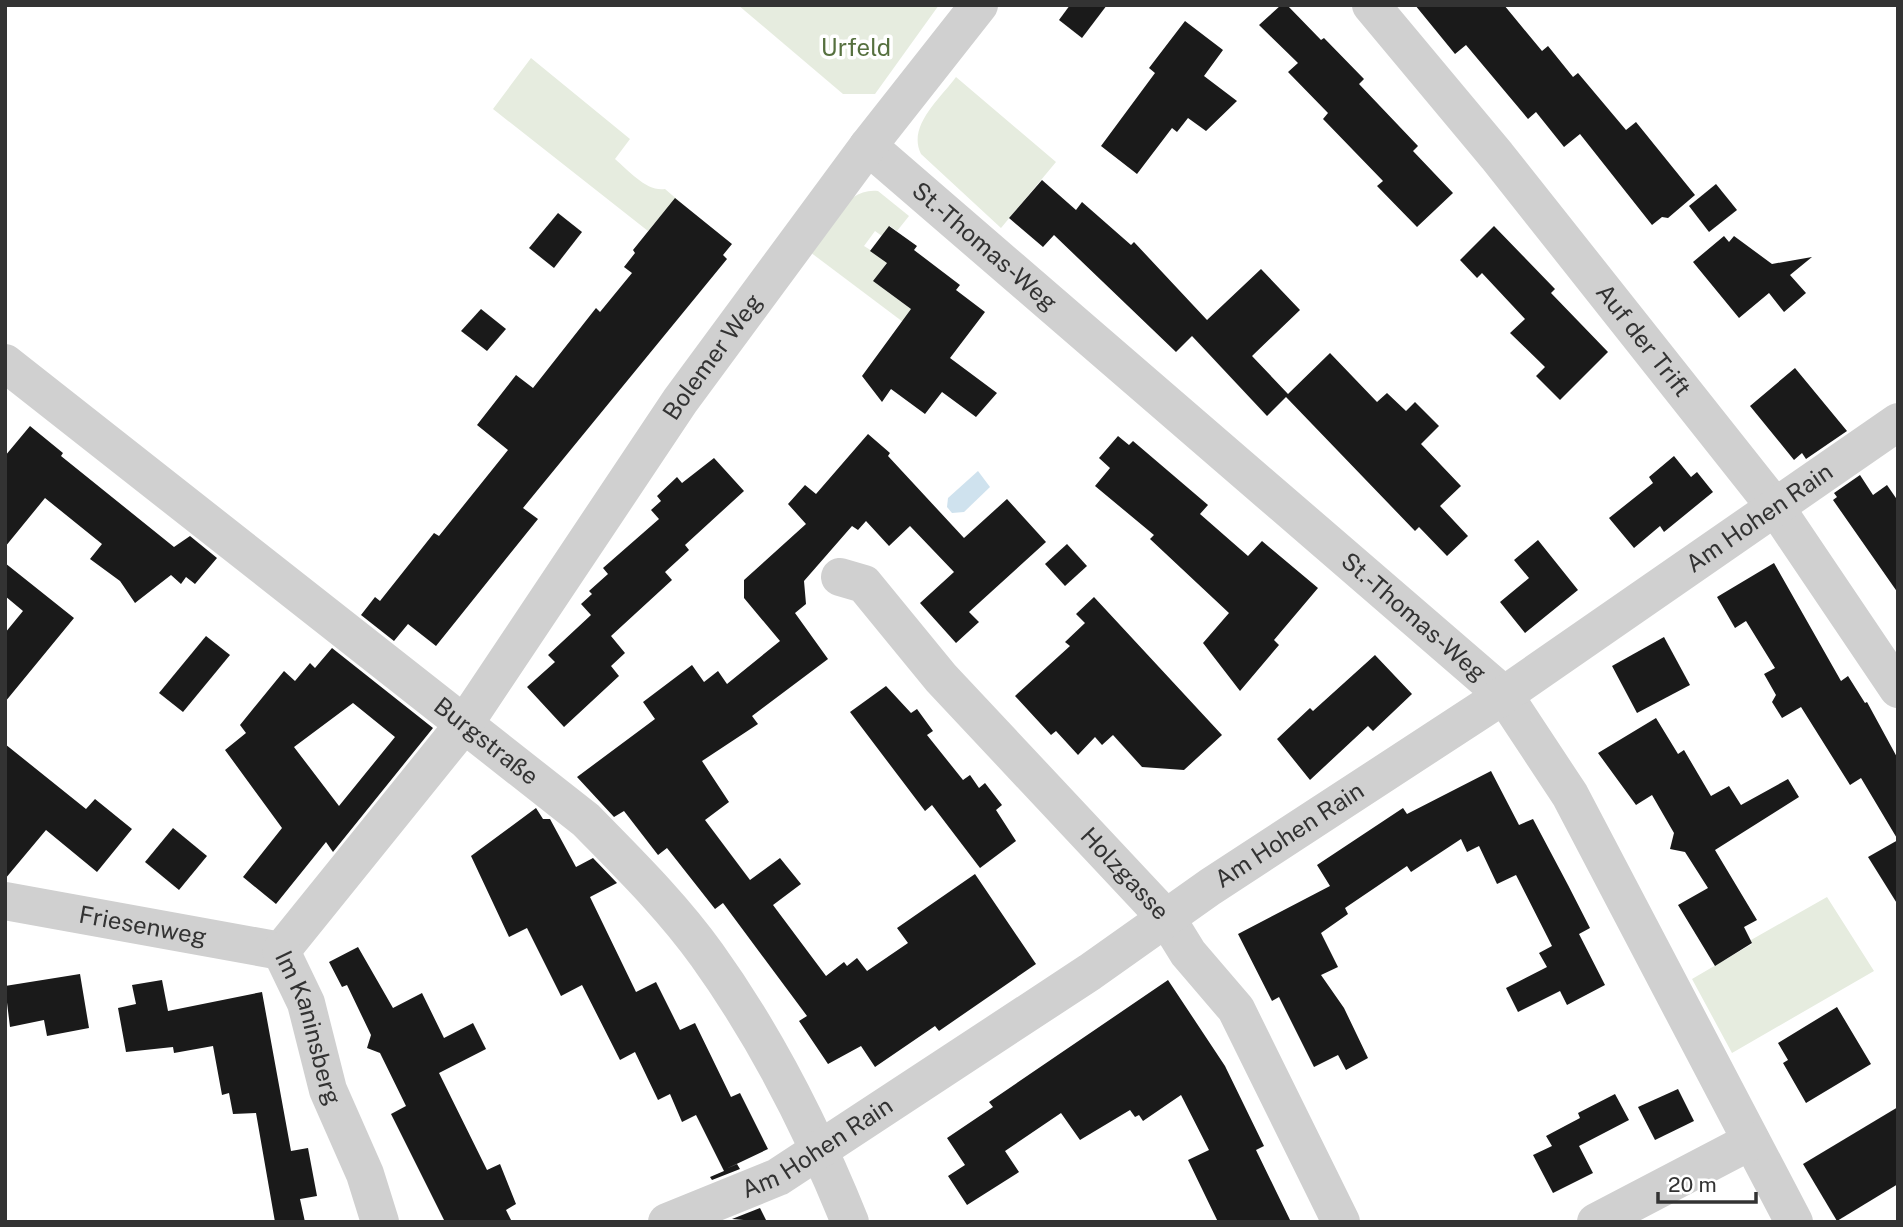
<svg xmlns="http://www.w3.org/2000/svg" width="1903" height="1227" viewBox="0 0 1903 1227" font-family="'Public Sans',sans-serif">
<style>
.green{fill:#e6ecdf}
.water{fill:#cfe2ee}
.building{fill:#1a1a1a;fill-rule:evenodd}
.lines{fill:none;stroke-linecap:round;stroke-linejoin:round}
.street{stroke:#d0d0d0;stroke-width:38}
.labels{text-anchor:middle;stroke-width:7;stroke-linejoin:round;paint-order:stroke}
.park-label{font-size:24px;fill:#56703f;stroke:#fff}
.street-label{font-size:24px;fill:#333;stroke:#fff}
</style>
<rect width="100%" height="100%" fill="#fff"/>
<g class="green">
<polygon points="738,5 939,5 875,94 843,94"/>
<path d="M531,58L630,139L615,159C629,171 647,192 665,189L686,207L677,219L666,210L648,231L493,109Z"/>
<path d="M956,77L1056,162L1001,228L921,154C907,126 940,99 956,77Z"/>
<path d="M878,191L909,216L897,231L890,226L882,236L875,231L864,246L888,261L874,281L920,316L911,328L810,252C827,229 845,187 878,191Z"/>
<polygon points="1827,897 1874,971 1732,1053 1692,979 1752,944 1751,940"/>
</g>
<polygon class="water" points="978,471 990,487 964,512 952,513 947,507 948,498"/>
<g class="building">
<polygon points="1070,5 1107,5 1082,38 1059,20"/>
<polygon points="1281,5 1287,5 1321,40 1324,38 1364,79 1359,84 1418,146 1413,151 1453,193 1417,227 1377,186 1383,181 1323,119 1328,113 1288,72 1298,63 1259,25"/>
<polygon points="1415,5 1504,5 1542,51 1548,46 1573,77 1578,73 1626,130 1636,122 1695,195 1668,218 1662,217 1652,225 1580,134 1564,147 1536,112 1528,119 1466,45 1455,54"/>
<polygon points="1185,21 1223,50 1204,76 1237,101 1206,131 1188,118 1177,132 1172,128 1137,174 1101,146 1155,73 1149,68"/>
<polygon points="1042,180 1076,210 1082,202 1131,245 1134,242 1207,320 1261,269 1300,310 1252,356 1288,394 1330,353 1377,402 1387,393 1406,411 1415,402 1439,426 1421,444 1461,486 1440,506 1468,536 1447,556 1419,527 1415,531 1286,397 1267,416 1192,336 1176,352 1054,235 1043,247 1009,218"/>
<polygon points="1716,184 1737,210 1709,232 1689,206"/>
<polygon points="675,198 732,244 723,255 727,259 523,508 538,519 436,646 408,624 394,641 361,615 375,597 380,601 434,533 439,536 508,450 477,425 516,375 533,388 596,308 600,312 632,273 624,267 635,253 633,250"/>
<polygon points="558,213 582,232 554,268 529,248"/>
<polygon points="889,226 917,246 914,250 960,285 956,290 985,312 950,358 997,393 976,417 942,392 925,414 891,389 882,402 862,376 911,309 873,281 887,263 870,251"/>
<polygon points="1494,226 1555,289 1551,293 1608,352 1560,400 1536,376 1545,367 1510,333 1525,319 1482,273 1477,278 1460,260"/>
<polygon points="1724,236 1729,242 1734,236 1772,264 1812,257 1790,275 1806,293 1784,312 1769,293 1739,318 1693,262"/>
<polygon points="481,309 506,329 487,351 461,331"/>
<polygon points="1795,368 1847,431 1806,459 1802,453 1794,460 1750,406"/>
<polygon points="30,426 63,453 61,456 174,547 190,536 217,558 195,584 186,577 181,584 171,575 135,603 120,581 90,559 102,544 45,498 5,547 5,456"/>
<polygon points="868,434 890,453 888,456 964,538 1007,499 1046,542 969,612 979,622 956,643 920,603 954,572 910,526 889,546 866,521 858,530 852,526 804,581 806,604 795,613 828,659 752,716 758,724 702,761 729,802 705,820 750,880 780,858 801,884 773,905 826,976 844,962 847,966 857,958 867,971 908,943 897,928 975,874 1036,964 939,1031 935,1026 875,1067 861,1046 828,1064 799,1021 807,1016 723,903 715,909 667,848 658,855 624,811 614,817 577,777 655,719 643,702 692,665 704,682 718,671 727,684 780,641 744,598 744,580 806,524 788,504 805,485 816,494"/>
<polygon points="1118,436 1129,445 1133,441 1208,505 1200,514 1248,556 1262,541 1318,588 1274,640 1279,645 1240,691 1203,643 1229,613 1150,539 1154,535 1095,486 1110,468 1099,458"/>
<polygon points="1674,456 1691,477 1697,472 1713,492 1664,532 1660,526 1634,548 1609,518 1653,483 1649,477"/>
<polygon points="714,458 744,491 685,545 689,550 665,572 672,580 611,636 625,653 611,666 619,676 564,727 527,687 555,662 548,655 591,615 581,604 592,594 589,591 608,574 603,568 659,519 651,510 661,501 657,496 677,477 682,483"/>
<polygon points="1860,475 1873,495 1887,485 1898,501 1898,593 1833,500 1837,497 1834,493"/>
<polygon points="1538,540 1578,590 1525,633 1500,602 1529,578 1514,560"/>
<polygon points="1067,544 1087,566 1065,586 1045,564"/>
<polygon points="5,563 74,618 5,702 5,633 23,611 5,596"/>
<polygon points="1774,563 1841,681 1848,676 1865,703 1867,702 1898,759 1898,905 1868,857 1898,840 1861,778 1850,785 1801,707 1782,718 1772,702 1776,695 1764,674 1775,668 1746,621 1735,628 1717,597"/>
<polygon points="1094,597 1222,735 1184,770 1142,767 1113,735 1102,745 1095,737 1078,755 1056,731 1051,735 1015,696 1070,646 1065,642 1085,623 1076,614"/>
<polygon points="206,636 230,655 183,712 159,693"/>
<polygon points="1664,637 1690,685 1637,713 1612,666"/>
<path d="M332,648L433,728L333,852L326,842L276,904L243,877L282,828L225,750L246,733L240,725L284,671L295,681L310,663L315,668ZM353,703L395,737L339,806L294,747Z"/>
<polygon points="1375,655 1412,694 1373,731 1368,726 1310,780 1277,739 1310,708 1313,711"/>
<polygon points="886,686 911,713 917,709 933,731 927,735 963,780 970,775 979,788 985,783 1002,805 996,810 1016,841 980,868 932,805 925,811 850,712"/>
<polygon points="1656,718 1678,754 1684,750 1711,796 1729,786 1741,805 1788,779 1799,797 1715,850 1757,920 1744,927 1752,943 1715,966 1678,905 1708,888 1685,852 1670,849 1674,833 1652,795 1636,805 1598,753"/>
<polygon points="5,744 86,809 95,799 132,829 97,872 46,830 5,879"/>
<polygon points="1491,771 1519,825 1533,819 1568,885 1590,928 1579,934 1605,985 1567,1005 1560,991 1518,1012 1506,988 1547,967 1539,953 1552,946 1516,875 1497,884 1479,846 1467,852 1461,839 1411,872 1407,866 1345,908 1348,914 1321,933 1338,967 1321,975 1344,1008 1368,1058 1346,1070 1338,1055 1314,1067 1279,997 1272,1001 1238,934 1330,886 1317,865 1403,808 1407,814"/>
<polygon points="536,808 543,819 550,819 576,867 593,858 617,883 590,897 636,992 656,982 680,1030 695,1023 731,1097 740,1093 768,1149 726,1169 737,1164 740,1169 712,1180 710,1177 724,1171 696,1115 682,1122 670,1094 658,1100 635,1052 620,1060 582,985 561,996 527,928 509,937 471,856"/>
<polygon points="173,828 207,856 179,890 145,862"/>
<polygon points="358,947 393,1008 422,993 444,1038 473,1023 486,1049 439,1073 487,1170 500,1164 516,1204 506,1210 512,1222 445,1222 391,1114 406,1106 380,1053 367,1048 371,1035 347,985 342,987 329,962"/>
<polygon points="80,974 89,1028 47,1036 44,1020 10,1027 5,986"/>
<polygon points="162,980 168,1011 262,992 291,1151 308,1148 317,1196 300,1199 305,1222 275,1222 256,1113 233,1114 229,1093 222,1095 213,1046 174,1053 173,1047 126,1052 118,1008 136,1004 132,985"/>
<polygon points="1168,980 1225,1066 1264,1146 1256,1150 1291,1222 1218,1222 1188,1160 1209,1150 1181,1095 1143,1121 1139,1115 1135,1117 1130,1110 1080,1140 1061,1113 1005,1151 1019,1172 967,1205 948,1176 965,1165 947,1138 993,1107 989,1102"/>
<polygon points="1837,1007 1871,1064 1806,1103 1783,1063 1788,1060 1778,1043"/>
<polygon points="1678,1089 1694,1121 1655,1140 1638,1107"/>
<polygon points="1615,1094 1629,1120 1579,1146 1593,1173 1553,1193 1533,1155 1552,1146 1546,1136 1580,1118 1578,1113"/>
<polygon points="1898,1107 1898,1184 1837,1221 1803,1164"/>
<polygon points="760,1208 767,1222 732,1219"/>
</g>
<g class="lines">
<g class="street">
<path id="s1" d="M1371,5L1497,156L1776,508L1898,689"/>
<path id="s2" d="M868,146L1504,695L1570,795L1794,1222"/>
<path id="s3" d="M5,363L586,820C628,863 672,906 707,955C766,1037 812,1128 850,1222"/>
<path id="s4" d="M840,577L864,584L941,678L1167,919L1188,953L1236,1009L1341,1222"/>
<path id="s5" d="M5,901L281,951"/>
<path id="s6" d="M281,951L465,723L680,401L868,146L979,5"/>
<path id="s7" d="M281,951L306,1003L328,1090L365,1174L380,1222"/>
<path id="s8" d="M667,1222L778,1177L1090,972L1210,887L1504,695L1898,422"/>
<polyline points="1596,1222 1751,1141"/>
</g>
</g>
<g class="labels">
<g class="park-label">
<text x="856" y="56">Urfeld</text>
</g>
<g class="street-label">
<text dy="8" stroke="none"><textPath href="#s2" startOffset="154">St.-Thomas-Weg</textPath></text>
<text dy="8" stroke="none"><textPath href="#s1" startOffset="432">Auf der Trift</textPath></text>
<text dy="8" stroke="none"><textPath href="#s6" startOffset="735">Bolemer Weg</textPath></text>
<text dy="8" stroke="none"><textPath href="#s8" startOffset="1302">Am Hohen Rain</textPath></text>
<text dy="8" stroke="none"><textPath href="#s2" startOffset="721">St.-Thomas-Weg</textPath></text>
<text dy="8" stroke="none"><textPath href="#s3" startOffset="612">Burgstraße</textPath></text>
<text dy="8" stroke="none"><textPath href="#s8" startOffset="735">Am Hohen Rain</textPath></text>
<text dy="8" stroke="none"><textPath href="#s4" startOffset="415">Holzgasse</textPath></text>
<text dy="8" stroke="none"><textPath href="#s5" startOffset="140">Friesenweg</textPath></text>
<text dy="8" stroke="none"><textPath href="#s7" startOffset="82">Im Kaninsberg</textPath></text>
<text dy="8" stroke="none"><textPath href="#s8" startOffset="168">Am Hohen Rain</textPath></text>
</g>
</g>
<rect width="1903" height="1227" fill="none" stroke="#333333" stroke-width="14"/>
<path d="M1658 1192v10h98v-10" fill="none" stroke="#333333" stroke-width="3.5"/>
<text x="1668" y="1192" font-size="21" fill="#333333" stroke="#ffffff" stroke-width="5" paint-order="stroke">20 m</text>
</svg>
